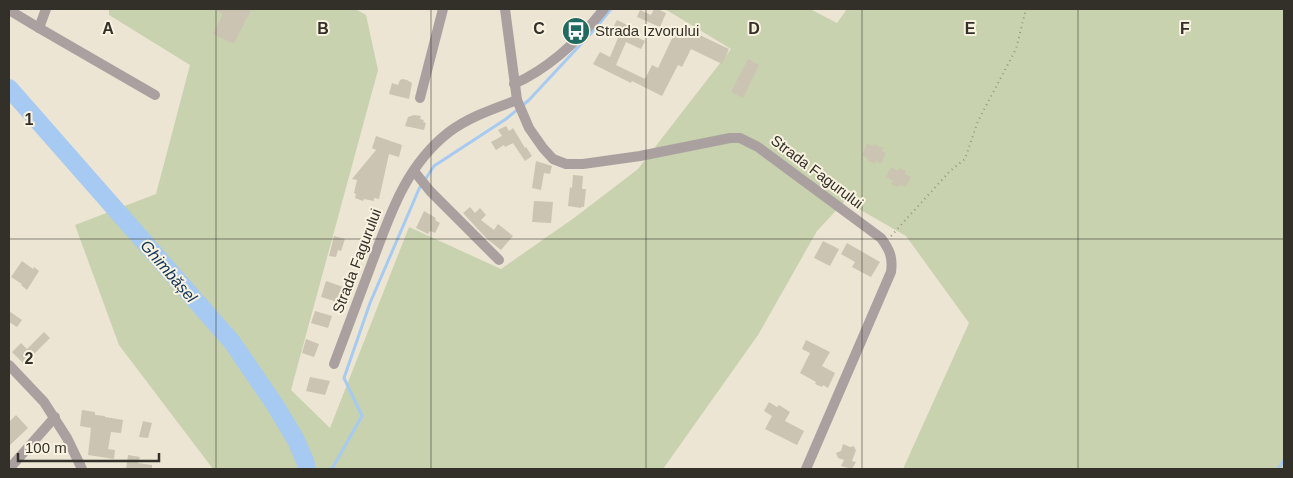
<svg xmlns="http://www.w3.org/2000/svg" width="1293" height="478" viewBox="0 0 1293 478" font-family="Arial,sans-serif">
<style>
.green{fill:#c8d2ae}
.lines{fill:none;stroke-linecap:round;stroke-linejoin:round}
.stream{stroke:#a6caf1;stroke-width:3}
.river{stroke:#a6caf1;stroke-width:18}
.building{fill:#cbc4b2}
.path{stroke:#989386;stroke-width:2;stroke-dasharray:1 4;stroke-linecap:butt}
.minor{stroke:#aaa0a0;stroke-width:10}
.grid{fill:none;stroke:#323029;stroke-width:1;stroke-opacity:0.55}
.labels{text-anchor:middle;stroke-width:4;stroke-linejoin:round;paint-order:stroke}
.poi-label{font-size:15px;fill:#323029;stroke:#f9f2e0;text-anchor:start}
.street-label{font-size:15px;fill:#323029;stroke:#f9f2e0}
.water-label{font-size:16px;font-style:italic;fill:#0f355a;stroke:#f9f2e0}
.grid-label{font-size:16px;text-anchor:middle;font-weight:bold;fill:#323029;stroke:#f9f2e0;stroke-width:4;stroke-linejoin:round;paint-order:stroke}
</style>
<rect width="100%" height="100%" fill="#ece5d3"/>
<polygon class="green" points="109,9 355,9 366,15 378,70 291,390 330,428 409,227 501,269 574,218 638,169 731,49 665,9 810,9 837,23 847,9 1284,9 1284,469 903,469 969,323 906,236 845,201 817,231 758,335 663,469 213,469 119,345 75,225 156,194 190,65 109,15"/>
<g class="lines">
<g class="stream">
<polyline points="330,469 333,467 362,416 344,378 370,303 419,189 434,166 506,119 529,100 595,29 611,9"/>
<polyline points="1278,469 1284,460"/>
</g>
<polyline class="river" points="9,88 232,342 275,405 296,440 305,461 307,469"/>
</g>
<g class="building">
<polygon points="214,9 251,9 248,17 247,17 234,44 213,34 223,14"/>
<polygon points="654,9 657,9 666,13 660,27 637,17 640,10 651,15"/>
<polygon points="617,20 633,28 630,34 645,41 641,49 626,42 616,65 645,79 652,65 658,68 675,32 686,37 689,30 729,49 722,64 691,49 682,67 678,65 662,96 632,81 631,83 593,64 600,52 610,57 618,38 610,34"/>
<polygon points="748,59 759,65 743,98 731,92"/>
<polygon points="403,79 407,80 412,83 409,99 389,94 392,83 398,85 400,80"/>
<polygon points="414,115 421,116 420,119 424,120 423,122 426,123 424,130 405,126 408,117"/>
<polygon points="506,126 509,131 513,128 525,148 526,147 532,156 525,161 513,143 505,147 504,145 496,150 491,142 502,136 498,130"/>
<polygon points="376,136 402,145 399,157 389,154 379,199 374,198 374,201 364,199 363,201 355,198 356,194 354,193 357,180 352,179 376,150 372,148"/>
<polygon points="867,143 873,146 874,144 883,148 881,151 886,153 881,164 876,161 875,164 867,160 868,158 862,155"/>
<polygon points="536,161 552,166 550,174 544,173 541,190 532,188"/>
<polygon points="891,167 898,171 899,168 906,171 905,174 911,177 906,187 900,185 898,187 891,184 893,181 886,177"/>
<polygon points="573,175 583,176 582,189 586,189 584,207 581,207 581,208 568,206 570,187 572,188"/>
<polygon points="534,201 553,202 551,223 532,222"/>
<polygon points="470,207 475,213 480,208 486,215 481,220 494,230 498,224 513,236 501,250 487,239 463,213"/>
<polygon points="424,211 436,218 435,220 440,223 435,233 430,231 428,234 416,228"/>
<polygon points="334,236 345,239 341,251 338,250 336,257 329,256"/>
<polygon points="823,241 839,249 830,266 814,258"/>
<polygon points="847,243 880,262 871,277 852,267 855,262 841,254"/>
<polygon points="22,261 33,269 34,267 39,271 27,290 21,285 22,284 11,277"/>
<polygon points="326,281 346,288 341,303 321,297"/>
<polygon points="9,311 22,320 17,327 9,322"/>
<polygon points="315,311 332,316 328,328 311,323"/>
<polygon points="44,332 50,338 24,364 12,352 21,343 27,349"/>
<polygon points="306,339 319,344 314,357 302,353"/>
<polygon points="806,340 830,352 822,366 835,373 828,388 823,385 822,387 815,384 816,382 800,373 810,353 802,349"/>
<polygon points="310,377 330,381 325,395 306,391"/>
<polygon points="769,402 777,407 779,405 790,412 785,421 804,431 797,445 765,429 772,416 764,411"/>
<polygon points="82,410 95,412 95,415 105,416 105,417 123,420 121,433 111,432 108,449 115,450 114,459 88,455 91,428 80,426"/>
<polygon points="16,415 28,428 9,446 9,422"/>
<polygon points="143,421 152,423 148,438 139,437"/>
<polygon points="843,444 850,447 854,446 855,449 856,450 852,461 856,462 852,469 841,466 844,460 838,458 836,453 841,451"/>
<polygon points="128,455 140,457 138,463 152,465 152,469 126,469"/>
</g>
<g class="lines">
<polyline class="path" points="891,236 950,171 965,159 978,121 1016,49 1026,9"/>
<g class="minor">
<path d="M505,9L517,100L529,128L543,148L553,159L566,164H583L640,156L730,138H740L758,147L881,238C890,250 893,258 891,272L806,469"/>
<polyline points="9,10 39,28 155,95"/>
<polyline points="39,28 46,9"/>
<path d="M514,84C550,68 580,39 604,9"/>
<polyline points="420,98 443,9"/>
<polyline points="414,171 430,191 499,260"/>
<path d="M334,364C346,332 358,300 370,268C389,218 404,167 449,132C469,117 493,109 517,100"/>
<polyline points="9,365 44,402 67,438 82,469"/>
<polyline points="9,469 55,417"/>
</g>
</g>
<path class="grid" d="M216,9V469M431,9V469M646,9V469M862,9V469M1078,9V469M9,239H1284"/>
<defs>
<symbol id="bus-disc" viewBox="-11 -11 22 22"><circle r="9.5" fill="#216a61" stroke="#f9f2e0"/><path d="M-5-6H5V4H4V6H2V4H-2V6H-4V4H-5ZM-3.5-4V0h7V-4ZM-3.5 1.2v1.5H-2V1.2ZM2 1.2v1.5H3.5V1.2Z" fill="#fff"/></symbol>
</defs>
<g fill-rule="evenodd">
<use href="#bus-disc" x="560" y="15" width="32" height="32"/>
</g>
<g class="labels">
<g class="poi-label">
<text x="595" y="36">Strada Izvorului</text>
</g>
<g class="street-label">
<text transform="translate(817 172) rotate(37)" y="5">Strada Fagurului</text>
<text transform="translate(357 261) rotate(-69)" y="5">Strada Fagurului</text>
</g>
<g class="water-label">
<text transform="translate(169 271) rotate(49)" y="6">Ghimbășel</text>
</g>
</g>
<g class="grid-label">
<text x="108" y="34">A</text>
<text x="323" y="34">B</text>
<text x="539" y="34">C</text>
<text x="754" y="34">D</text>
<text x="970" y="34">E</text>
<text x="1185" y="34">F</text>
<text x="29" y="125">1</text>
<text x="29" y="364">2</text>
</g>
<rect width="1293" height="478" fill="none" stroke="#323029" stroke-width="20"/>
<path d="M18 453v8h141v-8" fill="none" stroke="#323029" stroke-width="2.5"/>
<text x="25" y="453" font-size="15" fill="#323029" stroke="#f9f2e0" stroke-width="4" paint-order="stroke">100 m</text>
</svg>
